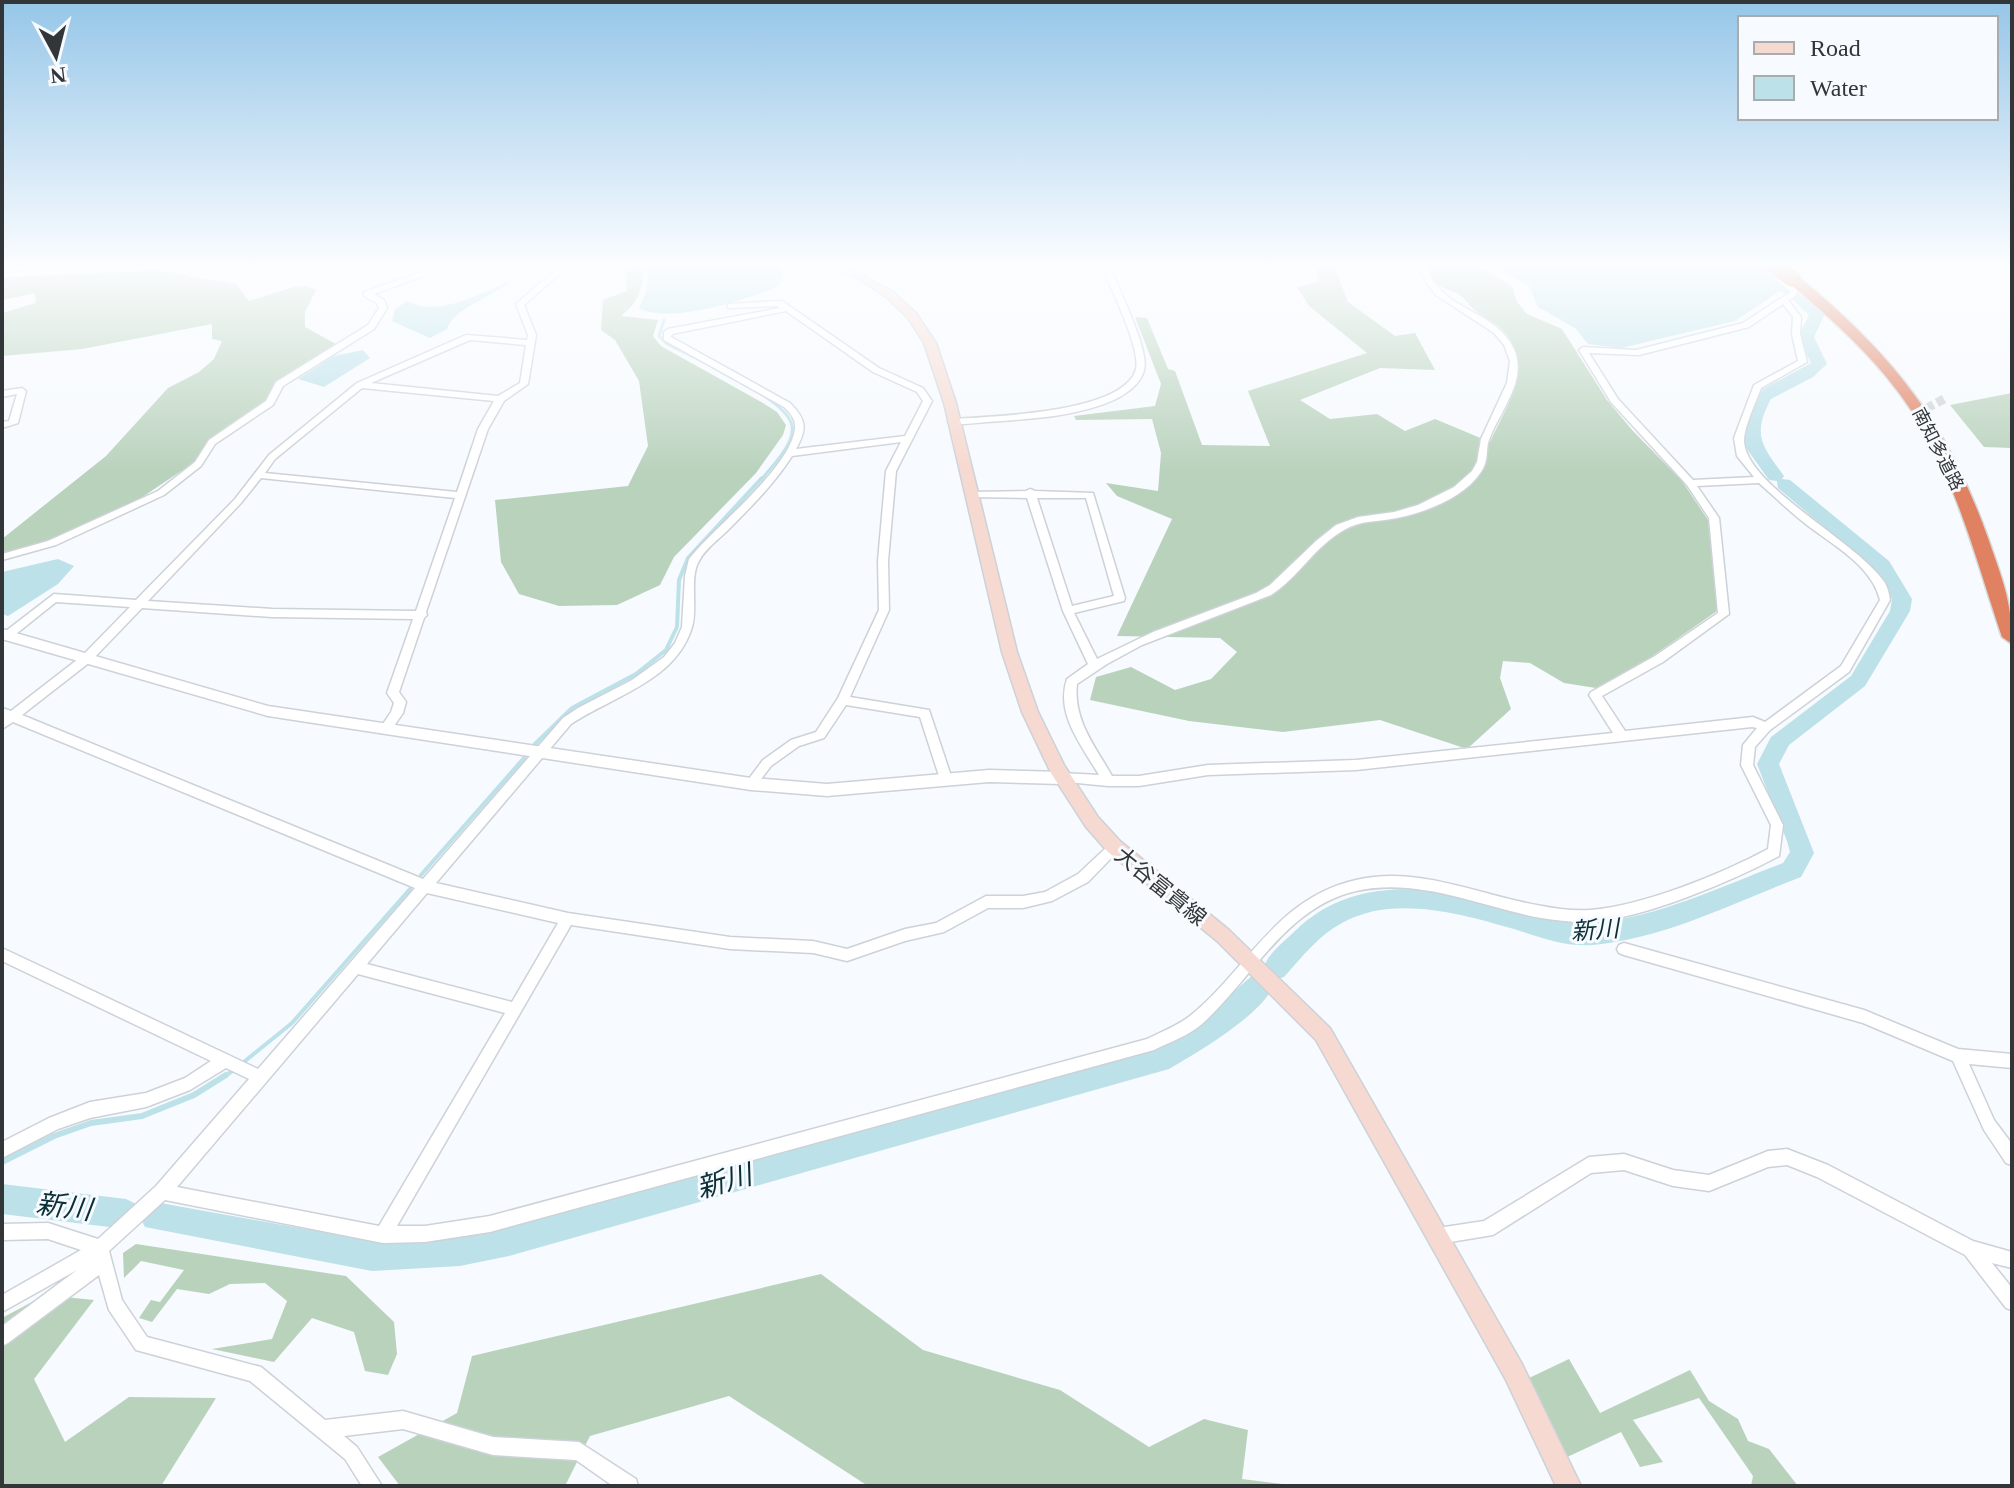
<svg xmlns="http://www.w3.org/2000/svg" width="2014" height="1488" viewBox="0 0 2014 1488" font-family="'Times New Roman','Noto Sans JP',serif">
<style>
.forest{fill:#b9d2bc}
.water{fill:#bce1e9}
.lines{fill:none;stroke-linecap:round;stroke-linejoin:round}
.stream-far2{stroke:#bce1e9;stroke-width:3}
.stream-far1{stroke:#bce1e9;stroke-width:4}
.stream{stroke:#bce1e9;stroke-width:6}
.river{fill:#bce1e9;fill-rule:evenodd}
.minor-tunnel{stroke:#d0d3d6;stroke-width:9;stroke-dasharray:9 4;stroke-linecap:butt}
.minor-casing{stroke:#ccd2d8;stroke-width:3}
.tertiary-casing{stroke:#ccd2d8;stroke-width:3}
.secondary-casing{stroke:#ccd2d8;stroke-width:3}
.motorway-casing{stroke:#d6d7d7;stroke-width:3}
.minor{fill:#fff;fill-rule:evenodd}
.tertiary{fill:#fff;fill-rule:evenodd}
.secondary{fill:#f6d9d0;fill-rule:evenodd}
.motorway{fill:#e08161;fill-rule:evenodd}
.motorway-bridge-casing{stroke:#d6d7d7;stroke-width:18;stroke-linecap:butt}
.motorway-bridge{stroke:#e08161;stroke-width:16}
.labels{text-anchor:middle;stroke-width:6;stroke-linejoin:round;paint-order:stroke}
.far-street-label{font-size:18px;fill:#333638;stroke:#f7fafe}
.street-label{font-size:22px;fill:#333638;stroke:#f7fafe}
.water-label{font-size:24px;font-style:italic;fill:#0a2f36;stroke:#f7fafe}
.near-water-label{font-size:28px;font-style:italic;fill:#0a2f36;stroke:#f7fafe}
</style>
<rect width="100%" height="100%" fill="#f7fafe"/>
<g class="forest">
<path d="M625,265H640L644,270C641,293 638,302 621,316L658,320L653,336L661,346L763,403L777,412L786,425L783,435L756,473L674,557L660,585L617,605L559,606L519,594L501,562L495,500L628,486L648,446L639,381L615,340L601,330L603,300L627,291Z"/>
<path d="M1315,265H1334L1348,302L1395,336L1415,333L1435,370L1380,368L1300,400L1330,419L1377,414L1405,431L1435,419L1490,442C1507,405 1536,364 1502,329C1495,322 1485,318 1477,312C1469,306 1463,295 1454,292C1437,285 1431,285 1428,265H1475L1512,286L1517,302L1527,314L1562,329L1607,400L1633,431L1682,481L1708,520L1717,611L1651,657L1596,688L1564,683L1530,663L1503,661L1500,678L1511,709L1467,749L1380,720L1283,732L1189,721L1090,700L1096,677L1131,667L1175,690L1211,679L1237,652L1220,638L1117,636L1172,519L1117,496L1106,483L1158,491L1161,453L1152,419L1076,420L1074,416L1155,406L1161,384L1135,317L1147,318L1168,369L1175,371L1202,445L1270,446L1248,391L1367,353L1309,306L1297,287L1318,282Z"/>
<polygon points="152,270 236,284 249,301 293,287 306,286 316,290 305,312 305,327 336,344 275,383 264,403 209,440 193,463 141,498 45,542 2,554 2,539 106,456 168,388 199,372 214,359 222,341 212,339 212,324 82,349 2,356 2,313 36,303 35,293 2,300 2,278"/>
<polygon points="2012,393 2012,448 1984,447 1950,405"/>
<polygon points="136,1244 346,1276 394,1322 397,1354 388,1375 365,1371 354,1332 312,1318 274,1362 212,1349 272,1339 287,1301 265,1283 230,1284 209,1294 177,1289 152,1322 139,1318 151,1300 160,1302 184,1270 141,1261 124,1278 123,1253"/>
<polygon points="821,1274 923,1350 1060,1390 1149,1447 1204,1419 1248,1430 1242,1479 1298,1486 868,1486 729,1396 590,1436 565,1486 400,1486 378,1457 457,1413 472,1356"/>
<polygon points="45,1295 94,1300 34,1379 65,1442 129,1397 216,1398 161,1486 2,1486 2,1318"/>
<polygon points="1569,1359 1600,1413 1690,1370 1709,1401 1738,1419 1748,1441 1769,1449 1798,1486 1751,1486 1753,1476 1699,1398 1633,1420 1663,1462 1640,1467 1621,1432 1565,1458 1527,1379"/>
</g>
<g class="water">
<path d="M645,265H779L784,272L779,286C749,299 669,325 639,308C645,296 652,277 645,265Z"/>
<polygon points="1492,265 1791,265 1766,279 1780,291 1735,321 1621,348 1588,344 1575,328 1538,307 1529,286"/>
<path d="M505,283H510C494,294 451,311 447,329L430,338L392,321L395,309L407,301C437,317 476,296 505,283Z"/>
<polygon points="363,350 370,358 324,387 298,379 334,356"/>
<polygon points="58,559 74,566 58,584 8,616 2,614 2,572"/>
</g>
<g class="lines">
<path class="stream-far2" d="M664,320L659,336L667,344C692,357 788,398 792,426C795,444 771,467 761,480"/>
<g class="stream-far1">
<polyline points="534,745 572,708 636,674 666,650 677,627 679,580 688,558 762,478"/>
<polyline points="421,875 524,758"/>
<polyline points="245,1061 292,1023 410,889"/>
<polyline points="223,1077 231,1072"/>
</g>
<polyline class="stream" points="2,1162 54,1136 91,1123 142,1116 194,1095 226,1075"/>
<g class="river">
<path d="M1764,276H1774L1822,311L1825,314L1814,337L1827,364L1813,377L1771,399C1751,436 1763,447 1784,476L1782,479L1790,480L1889,561L1912,599L1910,611L1865,686L1789,745L1779,764L1814,853L1801,877C1733,903 1664,939 1592,945C1565,947 1540,937 1514,929C1462,914 1393,894 1342,923C1319,935 1301,958 1284,977L1274,980C1273,1009 1193,1055 1169,1069L509,1256L460,1266L372,1271L145,1227L140,1217L145,1207L155,1202L372,1241L460,1236L509,1226L1154,1048L1204,1017L1253,975L1263,972C1264,956 1285,941 1296,930C1356,872 1441,887 1515,907C1540,915 1565,925 1592,923C1659,917 1722,886 1783,863L1790,852L1787,841L1757,764L1771,737L1851,676L1890,611L1892,599L1875,570L1778,488L1777,481L1769,480L1744,445L1749,410L1763,389L1811,363L1798,337L1809,315L1790,297L1764,282Z"/>
<polygon points="2,1184 126,1199 136,1204 141,1214 136,1224 126,1229 2,1214"/>
</g>
<polyline class="minor-tunnel" points="1914,415 1944,399"/>
<defs>
<g id="minor">
<polygon points="200,265 212,265 184,274 154,270 2,277 2,273 154,266 184,270"/>
<path d="M561,265H570L524,305L536,335L528,384L504,401L488,429L426,612L427,615L424,618L399,692L406,702L403,713L389,733H381L379,730L391,712L394,703L387,693L413,619L272,617L142,608L90,662L22,715L423,879L563,718L578,708L632,680L664,657L675,643L682,627L685,576L689,559C713,528 792,467 795,428C796,419 790,413 784,407L664,340V332L668,329L780,308L777,306L731,308H728V304L782,301L879,368L923,388L932,401L896,471L888,561L889,610L850,697L929,710L952,779L950,782H942L940,779L920,717L846,705L824,738L799,746L771,766L755,787H747L745,784L763,760L791,740L816,732L838,698L879,610L878,561L886,471L901,442L792,456C775,483 751,507 728,530C719,539 705,549 699,561C689,578 698,608 692,627C676,681 613,696 571,724L436,883L568,913L730,937L813,941L847,949L905,929L936,923L986,896H1023L1045,892L1078,874L1109,845L1114,844L1119,845L1120,849L1088,882L1052,901L1023,908H988L944,932L905,941L847,961L813,953L730,949L571,925L397,1226H425L490,1216L1147,1039C1161,1032 1177,1026 1190,1016C1248,969 1276,898 1356,880C1419,865 1481,896 1542,906C1557,909 1574,911 1590,910C1643,906 1721,874 1768,849L1771,825L1741,765L1743,745L1757,728L1752,727L1356,770L1208,775L1139,786H1108L1057,781L1055,778L1057,775L1061,773L1099,775C1082,746 1055,714 1067,679L1088,664L1063,611L1027,498L972,497L969,496V492L1026,491L1030,489L1035,491L1093,493L1125,598L1124,601L1074,613L1097,659L1153,632L1256,593L1270,585L1316,541L1336,525L1358,517L1394,512L1418,505L1454,487L1472,471L1477,462L1481,439L1507,383L1510,361L1504,345L1494,333L1436,295L1425,281L1419,265H1427C1429,270 1430,277 1434,282C1453,311 1497,314 1513,347C1525,372 1512,393 1501,415C1496,424 1491,433 1488,443C1486,454 1488,462 1481,472C1464,498 1426,512 1397,518C1378,522 1361,520 1344,530C1315,546 1299,577 1271,595L1142,645L1107,664L1077,684C1073,720 1095,746 1112,776H1139L1208,765L1356,760L1613,733L1589,695L1591,692L1655,656L1718,613L1709,518L1687,485L1611,402L1579,350L1583,347L1636,350L1743,323L1789,293L1790,291L1776,280L1778,275L1818,265H1831L1784,278L1798,290L1795,296L1788,300L1801,317L1800,334L1807,362L1761,388C1756,402 1744,427 1744,441C1746,486 1858,542 1885,583C1888,588 1889,594 1890,600L1849,672L1770,730L1755,747L1753,765L1783,825L1779,856C1730,882 1645,918 1590,922C1574,923 1557,920 1541,918C1481,907 1419,877 1356,891C1286,907 1252,979 1202,1024C1188,1036 1170,1042 1154,1050L490,1232L425,1242L383,1243L165,1200L109,1251L122,1300L147,1337L261,1367L325,1420L403,1411L493,1437L579,1442L636,1479L638,1486H613L576,1460L493,1455L403,1429L344,1436L357,1447L382,1486H362L345,1459L250,1381L136,1350L109,1310L99,1275L8,1343L2,1346V1326L77,1270L2,1312V1295L81,1250L48,1239L2,1240V1224L48,1223L98,1239L156,1186L249,1079L226,1068L190,1090L146,1107L90,1118L58,1129L2,1158V1142L49,1118L90,1102L146,1093L185,1078L211,1061L2,961V948L258,1069L415,888L13,722L2,729V708L11,711L82,656L130,607L56,602L11,638H3L2,634L54,594L136,600L235,499L269,455L357,383L466,335L527,340L528,335L516,304ZM1783,304L1793,317L1792,334L1798,361L1754,385L1734,438L1737,456L1754,477L1693,480L1618,399L1589,353L1639,355L1749,327ZM786,311L873,372L917,392L923,401L905,436L796,449C807,429 807,420 790,403L671,337L672,334ZM470,340L526,345L520,383L498,396L371,383ZM362,388L494,401L478,429L457,492L265,473L275,459ZM261,478L455,498L416,611L272,609L148,601L241,503ZM1759,483C1775,497 1790,512 1807,525C1833,545 1872,566 1880,600L1841,666L1765,722L1753,717L1625,731L1602,696L1663,662L1729,614L1719,518L1697,486ZM1037,498H1086L1114,596L1072,606ZM427,893L558,923L512,1002L367,964ZM358,974L505,1013L379,1226L177,1187Z"/>
<path d="M1101,265H1109C1117,286 1150,350 1144,370C1141,384 1126,394 1114,400C1076,417 1028,419 987,422C975,423 962,425 950,424L948,422L953,419C991,416 1124,414 1136,369C1141,349 1110,286 1101,265Z"/>
<polygon points="422,272 429,274 374,294 384,300 387,308 374,329 283,386 273,405 215,444 201,466 164,495 56,545 2,560 2,554 48,541 158,491 195,462 209,440 266,401 276,382 368,325 379,308 377,303 364,296 364,292"/>
<polygon points="22,388 26,391 18,423 2,428 2,422 9,421 17,394 2,397 2,391"/>
<polygon points="1624,943 1864,1010 1958,1049 2012,1054 2012,1068 1969,1064 1994,1120 2012,1144 2012,1165 2006,1163 1984,1130 1953,1061 1863,1023 1624,955 1619,953 1617,949 1619,945"/>
<polygon points="1787,1149 1828,1165 1973,1241 2012,1252 2012,1268 1992,1263 2012,1288 2012,1310 2006,1308 1965,1255 1817,1177 1787,1165 1768,1167 1709,1191 1673,1186 1624,1170 1591,1173 1493,1235 1438,1244 1432,1242 1430,1236 1432,1230 1438,1228 1484,1221 1589,1157 1624,1154 1673,1170 1709,1175 1768,1151"/>
</g>
<polygon id="tertiary" points="2,629 268,706 751,778 827,784 989,770 1061,772 1066,774 1068,778 1066,782 1061,784 989,782 827,796 751,790 268,716 2,639"/>
<polygon id="secondary" points="826,265 841,265 850,268 893,292 916,313 936,343 956,403 1017,652 1038,712 1064,765 1098,817 1120,841 1229,930 1330,1028 1522,1364 1581,1486 1556,1486 1506,1380 1316,1040 1217,941 1107,851 1086,827 1051,773 1022,712 1002,652 944,403 924,343 908,318 885,296 858,279"/>
<path id="motorway" d="M1788,276H1798C1893,355 1946,421 1988,538C2002,579 2012,601 2012,644L2002,637C1976,560 1956,478 1911,410C1878,360 1833,320 1788,282Z"/>
</defs>
<use href="#minor" class="minor-casing"/>
<use href="#tertiary" class="tertiary-casing"/>
<use href="#secondary" class="secondary-casing"/>
<use href="#motorway" class="motorway-casing"/>
<use href="#minor" class="minor"/>
<use href="#tertiary" class="tertiary"/>
<use href="#secondary" class="secondary"/>
<use href="#motorway" class="motorway"/>
<defs>
<polyline id="motorway-bridge" points="1773,265 1793,279"/>
</defs>
<use href="#motorway-bridge" class="motorway-bridge-casing"/>
<use href="#motorway-bridge" class="motorway-bridge"/>
</g>
<linearGradient id="sky" x2="0" y2="1"><stop stop-color="#96c6e8"/><stop offset="0.56" stop-color="#fbfdff"/><stop offset="1" stop-color="#fbfdff" stop-opacity="0"/></linearGradient>
<rect width="2014" height="473" fill="url(#sky)"/>
<g class="labels">
<g class="far-street-label">
<text transform="translate(1938 449) rotate(63)" y="6">南知多道路</text>
</g>
<g class="street-label">
<text transform="translate(1161 886) rotate(39)" y="8">大谷富貴線</text>
</g>
<g class="water-label">
<text transform="translate(1595 930) rotate(-4)" y="8">新川</text>
</g>
<g class="near-water-label">
<text transform="translate(724 1181) rotate(-16)" y="10">新川</text>
<text transform="translate(64 1206) rotate(7)" y="10">新川</text>
</g>
</g>
<rect width="2014" height="1488" fill="none" stroke="#333638" stroke-width="8"/>
<rect x="1738" y="16" width="260" height="104" fill="#f7fafe" stroke="#a9acaf" stroke-width="2"/>
<rect x="1754" y="42" width="40" height="12" fill="#f6d9d0" stroke="#a9acaf" stroke-width="2"/>
<text x="1810" y="56" font-size="24" fill="#333638">Road</text>
<rect x="1754" y="76" width="40" height="24" fill="#bce1e9" stroke="#a9acaf" stroke-width="2"/>
<text x="1810" y="96" font-size="24" fill="#333638">Water</text>
<g transform="translate(56 56) rotate(173)" stroke="#f7fafe" stroke-width="6" paint-order="stroke">
<path d="M0-6L14 30L0 20L-14 30Z" fill="#333638"/>
<text y="-12" font-size="22" font-weight="bold" text-anchor="middle" fill="#333638">N</text>
</g>
</svg>
